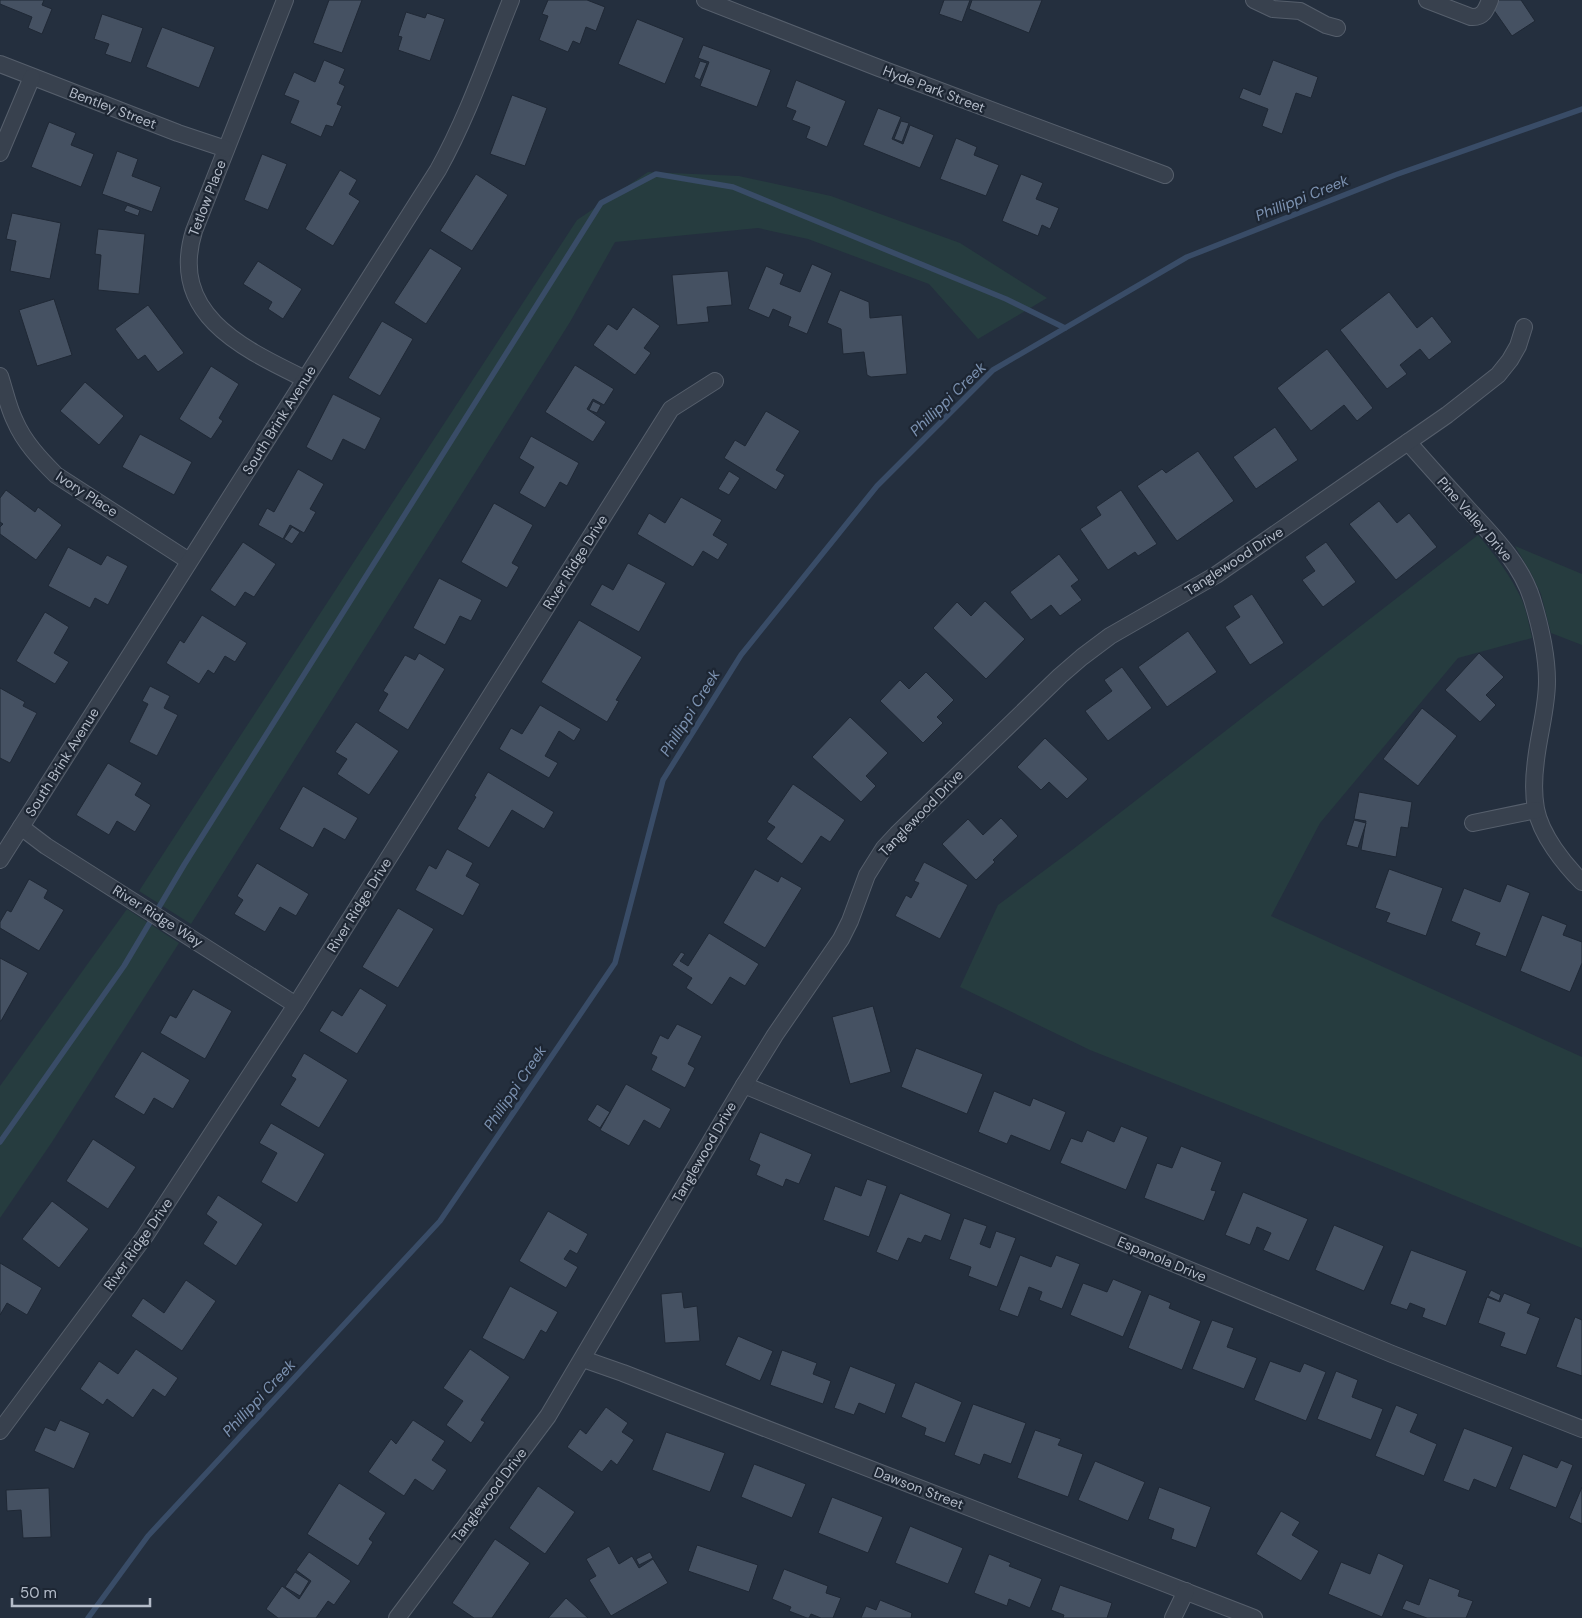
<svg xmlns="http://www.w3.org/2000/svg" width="1582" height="1618" viewBox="0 0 1582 1618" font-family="'DM Sans',sans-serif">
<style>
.green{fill:#263c3f}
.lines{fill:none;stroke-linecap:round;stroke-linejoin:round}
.stream{stroke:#394c67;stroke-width:5.5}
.building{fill:#455162;stroke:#1f2835}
.street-casing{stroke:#565f6c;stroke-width:18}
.street{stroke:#38414e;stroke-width:16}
.labels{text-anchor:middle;stroke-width:4.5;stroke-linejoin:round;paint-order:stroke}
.street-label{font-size:14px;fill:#b4bcc9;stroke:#1d2633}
.water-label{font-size:15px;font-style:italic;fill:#7c92b1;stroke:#1d2633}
</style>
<rect width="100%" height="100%" fill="#242f3e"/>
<g class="green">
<polygon points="648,172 739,176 831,196 960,243 1047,298 978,339 929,284 808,239 758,228 615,242 570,322 191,924 139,891 577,220"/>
<path d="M1478,535C1495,555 1511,576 1522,600C1527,612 1529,626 1532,638L1458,658L1320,823L1271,916L1582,1057V1248L1385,1167L1090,1050L960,987L998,905L1072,850Z"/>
<polygon points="1515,546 1582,574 1582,645 1551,633 1541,594 1532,575"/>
<polygon points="127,909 179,943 52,1142 0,1218 0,1086"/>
</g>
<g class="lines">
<g class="stream">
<polyline points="0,1142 124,966 184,865 601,203 656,174 733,187 1006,299 1065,328"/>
<polyline points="88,1618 148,1536 440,1221 615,963 663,780 741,655 877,486 993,370 1187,257 1395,175 1582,109"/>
</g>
</g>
<g class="building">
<polygon points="0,0 44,0 42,5 52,9 42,34 28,28 32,17 0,4"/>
<polygon points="329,0 362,0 342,53 313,43"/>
<polygon points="548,0 587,0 605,7 596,31 586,27 580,44 573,41 568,52 539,40 548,16 542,14"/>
<polygon points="944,0 970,0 962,22 939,14"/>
<polygon points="972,0 1042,0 1029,33 969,9"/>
<polygon points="1499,0 1521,0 1535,21 1512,36 1491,6"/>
<polygon points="406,12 425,18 427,13 445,19 430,61 398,50 402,37 398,36"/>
<polygon points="102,14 143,28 131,63 105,54 109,44 94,39"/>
<polygon points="637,19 684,38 665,84 618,64"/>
<polygon points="162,27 215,47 199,88 146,67"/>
<polygon points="703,45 771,70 757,107 700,86 709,62 698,58"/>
<polygon points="324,60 345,69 339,83 345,86 337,104 342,106 333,127 326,125 321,137 290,123 299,101 284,95 294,72 315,82"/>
<polygon points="1273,60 1318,77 1311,98 1296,93 1282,134 1262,126 1268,109 1239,98 1243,88 1260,95"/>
<polygon points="700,61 707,63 700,80 694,77"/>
<polygon points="796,80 846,101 827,147 806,138 810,127 792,120 796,111 786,107"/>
<polygon points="512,95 547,108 525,166 490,154"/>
<polygon points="878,108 901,117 892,139 903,144 910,125 934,135 920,168 863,145"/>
<polygon points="901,121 909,123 902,142 894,139"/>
<polygon points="49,122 76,133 71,145 94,154 81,187 31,167"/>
<polygon points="956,138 977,147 974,155 999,165 986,196 940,179"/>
<polygon points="117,151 138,159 132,176 161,187 152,212 102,194"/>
<polygon points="262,154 287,164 268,210 244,200"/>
<polygon points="340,170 357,180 349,194 360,201 333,246 305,229"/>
<polygon points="476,174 508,195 472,251 440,231"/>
<polygon points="1021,174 1043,183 1036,199 1059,208 1050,229 1042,225 1038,236 1002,221"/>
<polygon points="127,205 140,210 138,216 124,211"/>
<polygon points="12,213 61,223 50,279 10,271 16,241 6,239"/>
<polygon points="98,229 145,234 139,294 98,290 101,255 95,254"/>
<polygon points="430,248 462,268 426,324 394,303"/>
<polygon points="258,261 302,289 283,319 268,309 272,302 243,284"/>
<polygon points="812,264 832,273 807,334 788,326 791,317 773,309 769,318 748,309 766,266 784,274 780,284 800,292"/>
<polygon points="728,271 732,305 707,307 709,322 677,325 672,275"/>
<polygon points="840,290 869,302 870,318 902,315 907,374 871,377 867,375 864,352 843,354 841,329 827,323"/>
<polygon points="1389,292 1417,328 1432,316 1452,342 1429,360 1420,349 1400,365 1407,374 1387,389 1340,330"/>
<polygon points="54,299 72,355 37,366 19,310"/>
<polygon points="148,305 184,353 158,372 145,355 138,360 115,329"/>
<polygon points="633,307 660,326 644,348 651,353 635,375 593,345 608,324 617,330"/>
<polygon points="382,321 413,339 380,396 348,378"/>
<polygon points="1327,349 1373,408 1357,421 1344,405 1311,431 1277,388"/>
<polygon points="575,365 614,389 604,405 593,399 587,409 606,422 593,442 545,412"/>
<polygon points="211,366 239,384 219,418 223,421 211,439 179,419"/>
<polygon points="85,382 124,416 99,445 60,411"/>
<polygon points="333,394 381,418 365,450 343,439 332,461 306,447"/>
<polygon points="593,401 601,405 597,413 589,410"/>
<polygon points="766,411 800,431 776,470 785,475 776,490 724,458 735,440 745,446"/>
<polygon points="1275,427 1298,460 1256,489 1233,457"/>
<polygon points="140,434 192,462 174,495 122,467"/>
<polygon points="531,436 579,463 567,486 560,482 545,508 519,493 534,467 519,458"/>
<polygon points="1198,451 1234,501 1177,541 1137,486 1162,469 1166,473"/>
<polygon points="298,469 324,484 310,509 316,512 304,533 290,525 283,539 258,525 267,508 274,512"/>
<polygon points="729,471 740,478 729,495 718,489"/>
<polygon points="6,490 35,512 38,507 62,525 36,560 0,534 0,527 3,524 0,522 0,498"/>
<polygon points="1121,490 1157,544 1138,556 1135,552 1108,570 1080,529 1101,515 1096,507"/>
<polygon points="681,497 722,520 713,535 728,544 718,560 703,551 693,567 637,534 649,513 665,523"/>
<polygon points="1379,501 1397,523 1409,513 1437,547 1396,580 1349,524"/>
<polygon points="494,503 533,525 512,563 519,567 507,588 461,562"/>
<polygon points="292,527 300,532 292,544 284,539"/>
<polygon points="243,542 276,564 254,597 245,592 235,607 210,590"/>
<polygon points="1326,542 1356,582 1323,607 1302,580 1315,571 1305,557"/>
<polygon points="68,547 101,565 107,555 128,566 108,605 95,598 90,608 48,586"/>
<polygon points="1059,554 1079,580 1071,586 1082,600 1060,616 1051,605 1031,620 1010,592"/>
<polygon points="628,563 666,583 639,632 590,605 602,584 613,590"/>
<polygon points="439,578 482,600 471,621 460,616 445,645 413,628"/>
<polygon points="1252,594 1284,643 1250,665 1225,627 1240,617 1233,606"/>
<polygon points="985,601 1025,639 986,679 933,628 957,602 971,616"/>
<polygon points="45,612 69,627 54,653 69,662 55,684 16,661"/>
<polygon points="202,615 247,643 235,662 225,656 214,674 208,670 199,684 166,663 180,640 184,643"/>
<polygon points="579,620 642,657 616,700 619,701 607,722 541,682"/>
<polygon points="1188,631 1217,672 1167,707 1138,667"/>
<polygon points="419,653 445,669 408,730 378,711 388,694 383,691 405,655 415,660"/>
<polygon points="1479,653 1504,677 1486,695 1496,705 1480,722 1445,690"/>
<polygon points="1122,667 1152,708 1108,741 1085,711 1112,691 1104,680"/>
<polygon points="926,672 954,700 937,717 943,723 923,743 880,701 900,680 909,689"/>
<polygon points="150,686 170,696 164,708 178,715 157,756 129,742 148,704 142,701"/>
<polygon points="0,688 25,702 23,706 37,713 10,763 0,758"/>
<polygon points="540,705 581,729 574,741 559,731 545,756 558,763 549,778 499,749 511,728 522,734"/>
<polygon points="1422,708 1457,736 1418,786 1383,759"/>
<polygon points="850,717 888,753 866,776 876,786 861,802 812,757"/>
<polygon points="356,722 399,751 369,795 337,774 347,759 335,752"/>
<polygon points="1045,738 1088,779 1067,799 1049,782 1041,790 1017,767"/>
<polygon points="108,763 142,783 135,795 151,805 135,832 117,821 109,835 76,815"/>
<polygon points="488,772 554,812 544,829 512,810 489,848 457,829 476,797 474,796"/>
<polygon points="793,784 845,820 830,842 821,836 802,864 766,839 775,827 767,822"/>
<polygon points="303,786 358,818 345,840 324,828 313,848 279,829"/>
<polygon points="1359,792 1412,802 1408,828 1401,827 1396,857 1361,850 1366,821 1354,819"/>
<polygon points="1001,818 1018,836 993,860 995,862 976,880 942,844 968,819 983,835"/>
<polygon points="1354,820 1366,823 1358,848 1346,845"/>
<polygon points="447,849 473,863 466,876 480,884 463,916 415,890 429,865 436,869"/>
<polygon points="924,862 968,885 940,939 895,916 906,895 911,898 919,883 914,881"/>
<polygon points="257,863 309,894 296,916 280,907 265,932 234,914 243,900 237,896"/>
<polygon points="755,869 778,882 781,876 802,888 765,948 723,923"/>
<polygon points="1389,869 1443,888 1426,936 1386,922 1390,913 1375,908"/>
<polygon points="29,879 48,890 44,898 64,910 39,951 0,928 0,922 7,910 11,912"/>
<polygon points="1507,884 1530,893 1506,957 1475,945 1480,933 1451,921 1464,888 1500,902"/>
<polygon points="398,908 434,929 398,988 362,967"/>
<polygon points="1542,915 1567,925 1563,935 1582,942 1582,963 1570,992 1520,971"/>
<polygon points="709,933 759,964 745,986 730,977 712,1005 686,988 692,978 672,965 681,952 685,954 680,961 688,966"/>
<polygon points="0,958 28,973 1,1021 0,1021"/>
<polygon points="360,988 387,1005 357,1054 319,1031 332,1010 342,1016"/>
<polygon points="193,989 232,1011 205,1059 160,1033 170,1015 176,1018"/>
<polygon points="873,1006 891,1072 850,1084 832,1017"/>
<polygon points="677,1024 702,1036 688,1064 695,1068 685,1088 651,1070 657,1057 651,1054 660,1035 668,1039"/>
<polygon points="916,1048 983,1074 967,1114 901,1087"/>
<polygon points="142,1051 190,1080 173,1109 154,1098 144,1115 114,1097"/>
<polygon points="304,1053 348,1080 319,1128 280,1105 296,1079 291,1076"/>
<polygon points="626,1084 671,1109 660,1129 644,1120 629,1146 600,1130"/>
<polygon points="994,1091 1030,1106 1033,1098 1066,1112 1050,1151 1011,1135 1007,1144 978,1132"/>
<polygon points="597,1104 610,1112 600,1128 587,1120"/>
<polygon points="271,1123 325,1154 297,1203 261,1182 277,1153 259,1143"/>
<polygon points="1121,1126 1148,1137 1126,1190 1060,1163 1071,1138 1082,1142 1087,1130 1114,1142"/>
<polygon points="760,1132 812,1154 799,1184 786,1179 783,1187 756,1175 760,1165 749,1160"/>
<polygon points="93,1139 136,1167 108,1209 66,1181"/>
<polygon points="1181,1146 1222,1162 1211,1190 1216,1191 1204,1221 1144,1198 1157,1163 1172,1168"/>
<polygon points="867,1179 887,1186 869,1237 823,1220 835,1186 861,1196"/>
<polygon points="1243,1192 1308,1219 1289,1261 1263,1250 1271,1233 1257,1227 1250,1245 1225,1235"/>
<polygon points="900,1193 951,1214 941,1241 925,1235 921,1243 908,1238 898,1261 876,1252"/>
<polygon points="218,1195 263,1224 236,1266 203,1244 217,1222 206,1214"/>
<polygon points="52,1201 89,1229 59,1268 22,1239"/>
<polygon points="548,1211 588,1234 577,1254 570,1250 564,1259 578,1267 566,1288 519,1261"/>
<polygon points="964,1218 987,1226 980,1244 990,1248 996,1231 1016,1238 997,1287 968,1276 971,1267 949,1259"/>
<polygon points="1334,1225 1384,1246 1364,1291 1315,1270"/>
<polygon points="1411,1250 1467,1271 1446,1326 1422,1317 1425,1309 1410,1303 1407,1310 1390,1304"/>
<polygon points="1020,1255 1051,1267 1056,1255 1080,1264 1062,1309 1039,1300 1042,1292 1029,1287 1018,1317 999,1310"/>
<polygon points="0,1263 42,1288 27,1315 7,1303 0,1315"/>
<polygon points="1113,1279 1142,1291 1123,1337 1070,1315 1083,1283 1107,1292"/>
<polygon points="186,1280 216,1301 182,1351 131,1316 143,1298 164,1313"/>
<polygon points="510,1286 558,1312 546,1333 541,1330 524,1360 482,1338"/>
<polygon points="1491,1290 1501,1295 1499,1301 1488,1296"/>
<polygon points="682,1292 684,1308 697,1306 700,1341 665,1343 661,1294"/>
<polygon points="1504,1293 1531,1304 1527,1313 1540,1318 1526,1355 1500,1346 1505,1333 1478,1323 1487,1297 1500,1302"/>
<polygon points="1149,1294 1171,1303 1169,1308 1201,1321 1182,1370 1128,1348"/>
<polygon points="1575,1317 1582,1320 1582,1376 1556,1367"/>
<polygon points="1212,1320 1234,1328 1227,1347 1257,1358 1244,1389 1192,1369"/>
<polygon points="738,1336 773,1351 760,1381 725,1365"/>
<polygon points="136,1349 178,1378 165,1397 153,1389 133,1418 107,1399 103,1405 80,1389 99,1361 118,1374"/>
<polygon points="470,1349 510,1377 481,1420 485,1422 471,1443 446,1425 463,1401 443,1388"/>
<polygon points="782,1350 817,1363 813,1374 831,1381 823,1404 770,1385"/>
<polygon points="1270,1361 1300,1372 1304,1363 1326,1372 1306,1421 1254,1400"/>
<polygon points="850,1366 896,1384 885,1414 859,1403 854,1415 834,1408"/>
<polygon points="1336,1371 1358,1380 1352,1397 1383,1409 1371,1440 1317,1419"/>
<polygon points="915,1382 962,1402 945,1443 924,1435 926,1428 901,1417"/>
<polygon points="973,1404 1026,1423 1011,1464 984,1454 980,1465 954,1455"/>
<polygon points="1396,1405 1418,1414 1410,1432 1437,1444 1424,1476 1375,1456"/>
<polygon points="606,1407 628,1423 622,1432 634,1440 617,1465 611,1460 602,1472 567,1447 580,1429 586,1434"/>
<polygon points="60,1420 90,1433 74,1469 34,1451 45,1427 55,1431"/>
<polygon points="413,1420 445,1441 432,1460 447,1470 433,1491 415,1479 404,1496 368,1472 391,1439 396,1444"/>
<polygon points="1464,1428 1513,1447 1496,1488 1474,1479 1469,1491 1443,1481"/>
<polygon points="1035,1430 1061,1439 1058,1445 1083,1454 1068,1497 1017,1478"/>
<polygon points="666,1432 725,1453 710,1492 652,1470"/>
<polygon points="1523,1454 1557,1468 1561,1460 1573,1465 1556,1508 1509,1489"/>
<polygon points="1095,1461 1145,1482 1128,1521 1078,1500"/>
<polygon points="754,1464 806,1484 792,1518 741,1497"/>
<polygon points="339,1483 386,1513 369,1539 373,1542 358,1566 307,1534"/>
<polygon points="538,1486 575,1512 545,1554 509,1528"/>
<polygon points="1159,1487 1211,1507 1196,1548 1171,1539 1174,1529 1148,1519"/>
<polygon points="1582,1487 1582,1524 1569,1518"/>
<polygon points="49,1488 51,1537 23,1538 21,1510 7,1511 6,1490"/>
<polygon points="832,1497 883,1517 868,1553 818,1533"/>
<polygon points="1281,1511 1300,1522 1292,1535 1319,1551 1301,1581 1256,1554"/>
<polygon points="910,1526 963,1548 948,1584 895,1563"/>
<polygon points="495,1539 530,1563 492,1618 474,1618 452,1603"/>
<polygon points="697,1545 758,1565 749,1592 688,1571"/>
<polygon points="609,1546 619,1564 632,1556 639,1568 653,1559 668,1583 611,1616 589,1580 596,1576 586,1559"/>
<polygon points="309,1552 351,1581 334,1605 328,1601 316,1618 278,1618 266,1609 282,1586 299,1599 311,1581 296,1570"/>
<polygon points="650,1552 653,1558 639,1565 636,1559"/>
<polygon points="1378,1553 1404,1565 1382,1617 1328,1594 1341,1562 1370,1574"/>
<polygon points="989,1554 1011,1563 1009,1566 1042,1579 1030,1608 1009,1599 1007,1606 974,1593"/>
<polygon points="784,1569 828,1586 826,1593 841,1598 833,1618 821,1618 811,1614 809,1618 807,1618 789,1611 791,1607 772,1599"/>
<polygon points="295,1572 309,1581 300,1596 285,1587"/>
<polygon points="1429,1578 1460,1590 1458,1596 1473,1601 1466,1618 1427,1618 1402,1609 1406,1600 1419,1605"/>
<polygon points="1060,1585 1112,1603 1107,1618 1063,1618 1064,1615 1051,1610"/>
<polygon points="566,1598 588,1618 548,1618"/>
<polygon points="880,1600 912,1613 911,1618 861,1618 866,1606 876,1610"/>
</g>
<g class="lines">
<defs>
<g id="street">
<path d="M285,0L194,231C168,315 244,349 305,379"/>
<polyline points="705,0 879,68 1165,175"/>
<polyline points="1254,0 1273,9 1300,11 1326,25 1337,28"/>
<path d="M1427,0L1471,17C1483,18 1486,10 1490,0"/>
<polyline points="0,64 178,133 226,149"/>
<polyline points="0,153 32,77"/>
<path d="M0,376C5,391 8,407 15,421C24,442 40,459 56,475L189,561"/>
<path d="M1408,442C1428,465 1448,487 1469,510C1493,536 1521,564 1532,599C1540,625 1547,653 1547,681C1547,708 1539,733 1536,760C1534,775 1533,793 1536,809C1541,835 1564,864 1582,882"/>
<polyline points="1473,823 1536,810"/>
<polyline points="21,827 46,846 296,1005"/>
<path d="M0,860L438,170C468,116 488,57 511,0"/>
<polyline points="744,1085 1392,1354 1582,1429"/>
<polyline points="583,1359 623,1373 1254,1618"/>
<polyline points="0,1431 145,1236 296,1005 671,409 715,381"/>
<polyline points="397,1618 548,1416 744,1085 775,1035 841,939 850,921 867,875 884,848 897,834 1060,676 1082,657 1110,636 1216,575 1447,415 1498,375 1510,360 1518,346 1524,327"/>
<polyline points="1173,1618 1186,1591"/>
</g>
</defs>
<use href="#street" class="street-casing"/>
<use href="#street" class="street"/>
</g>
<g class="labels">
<g class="street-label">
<text transform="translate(934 89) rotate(21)" y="5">Hyde Park Street</text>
<text transform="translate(113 108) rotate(21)" y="5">Bentley Street</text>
<text transform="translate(207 198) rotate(-69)" y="5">Tetlow Place</text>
<text transform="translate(279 420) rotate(-58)" y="5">South Brink Avenue</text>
<text transform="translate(87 494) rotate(33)" y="5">Ivory Place</text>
<text transform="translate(1475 519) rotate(49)" y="5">Pine Valley Drive</text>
<text transform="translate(1234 561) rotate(-33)" y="5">Tanglewood Drive</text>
<text transform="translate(575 562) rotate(-58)" y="5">River Ridge Drive</text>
<text transform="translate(62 762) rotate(-58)" y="5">South Brink Avenue</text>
<text transform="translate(921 813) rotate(-46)" y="5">Tanglewood Drive</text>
<text transform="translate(359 905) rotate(-58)" y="5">River Ridge Drive</text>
<text transform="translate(158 916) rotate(32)" y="5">River Ridge Way</text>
<text transform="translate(704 1152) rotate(-60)" y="5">Tanglewood Drive</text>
<text transform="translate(138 1244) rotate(-55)" y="5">River Ridge Drive</text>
<text transform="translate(1162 1259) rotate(23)" y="5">Espanola Drive</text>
<text transform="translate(919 1488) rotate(21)" y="5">Dawson Street</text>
<text transform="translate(489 1495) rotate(-53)" y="5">Tanglewood Drive</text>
</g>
<g class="water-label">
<text transform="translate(1302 198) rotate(-22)" y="5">Phillippi Creek</text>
<text transform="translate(948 399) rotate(-44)" y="5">Phillippi Creek</text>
<text transform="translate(690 713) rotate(-58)" y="5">Phillippi Creek</text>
<text transform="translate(515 1088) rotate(-56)" y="5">Phillippi Creek</text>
<text transform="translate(259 1398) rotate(-47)" y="5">Phillippi Creek</text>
</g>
</g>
<path d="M12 1598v8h138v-8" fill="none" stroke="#b4bcc9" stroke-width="2.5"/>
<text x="20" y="1598" font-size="15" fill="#b4bcc9" stroke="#1d2633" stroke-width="4" paint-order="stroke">50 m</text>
</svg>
